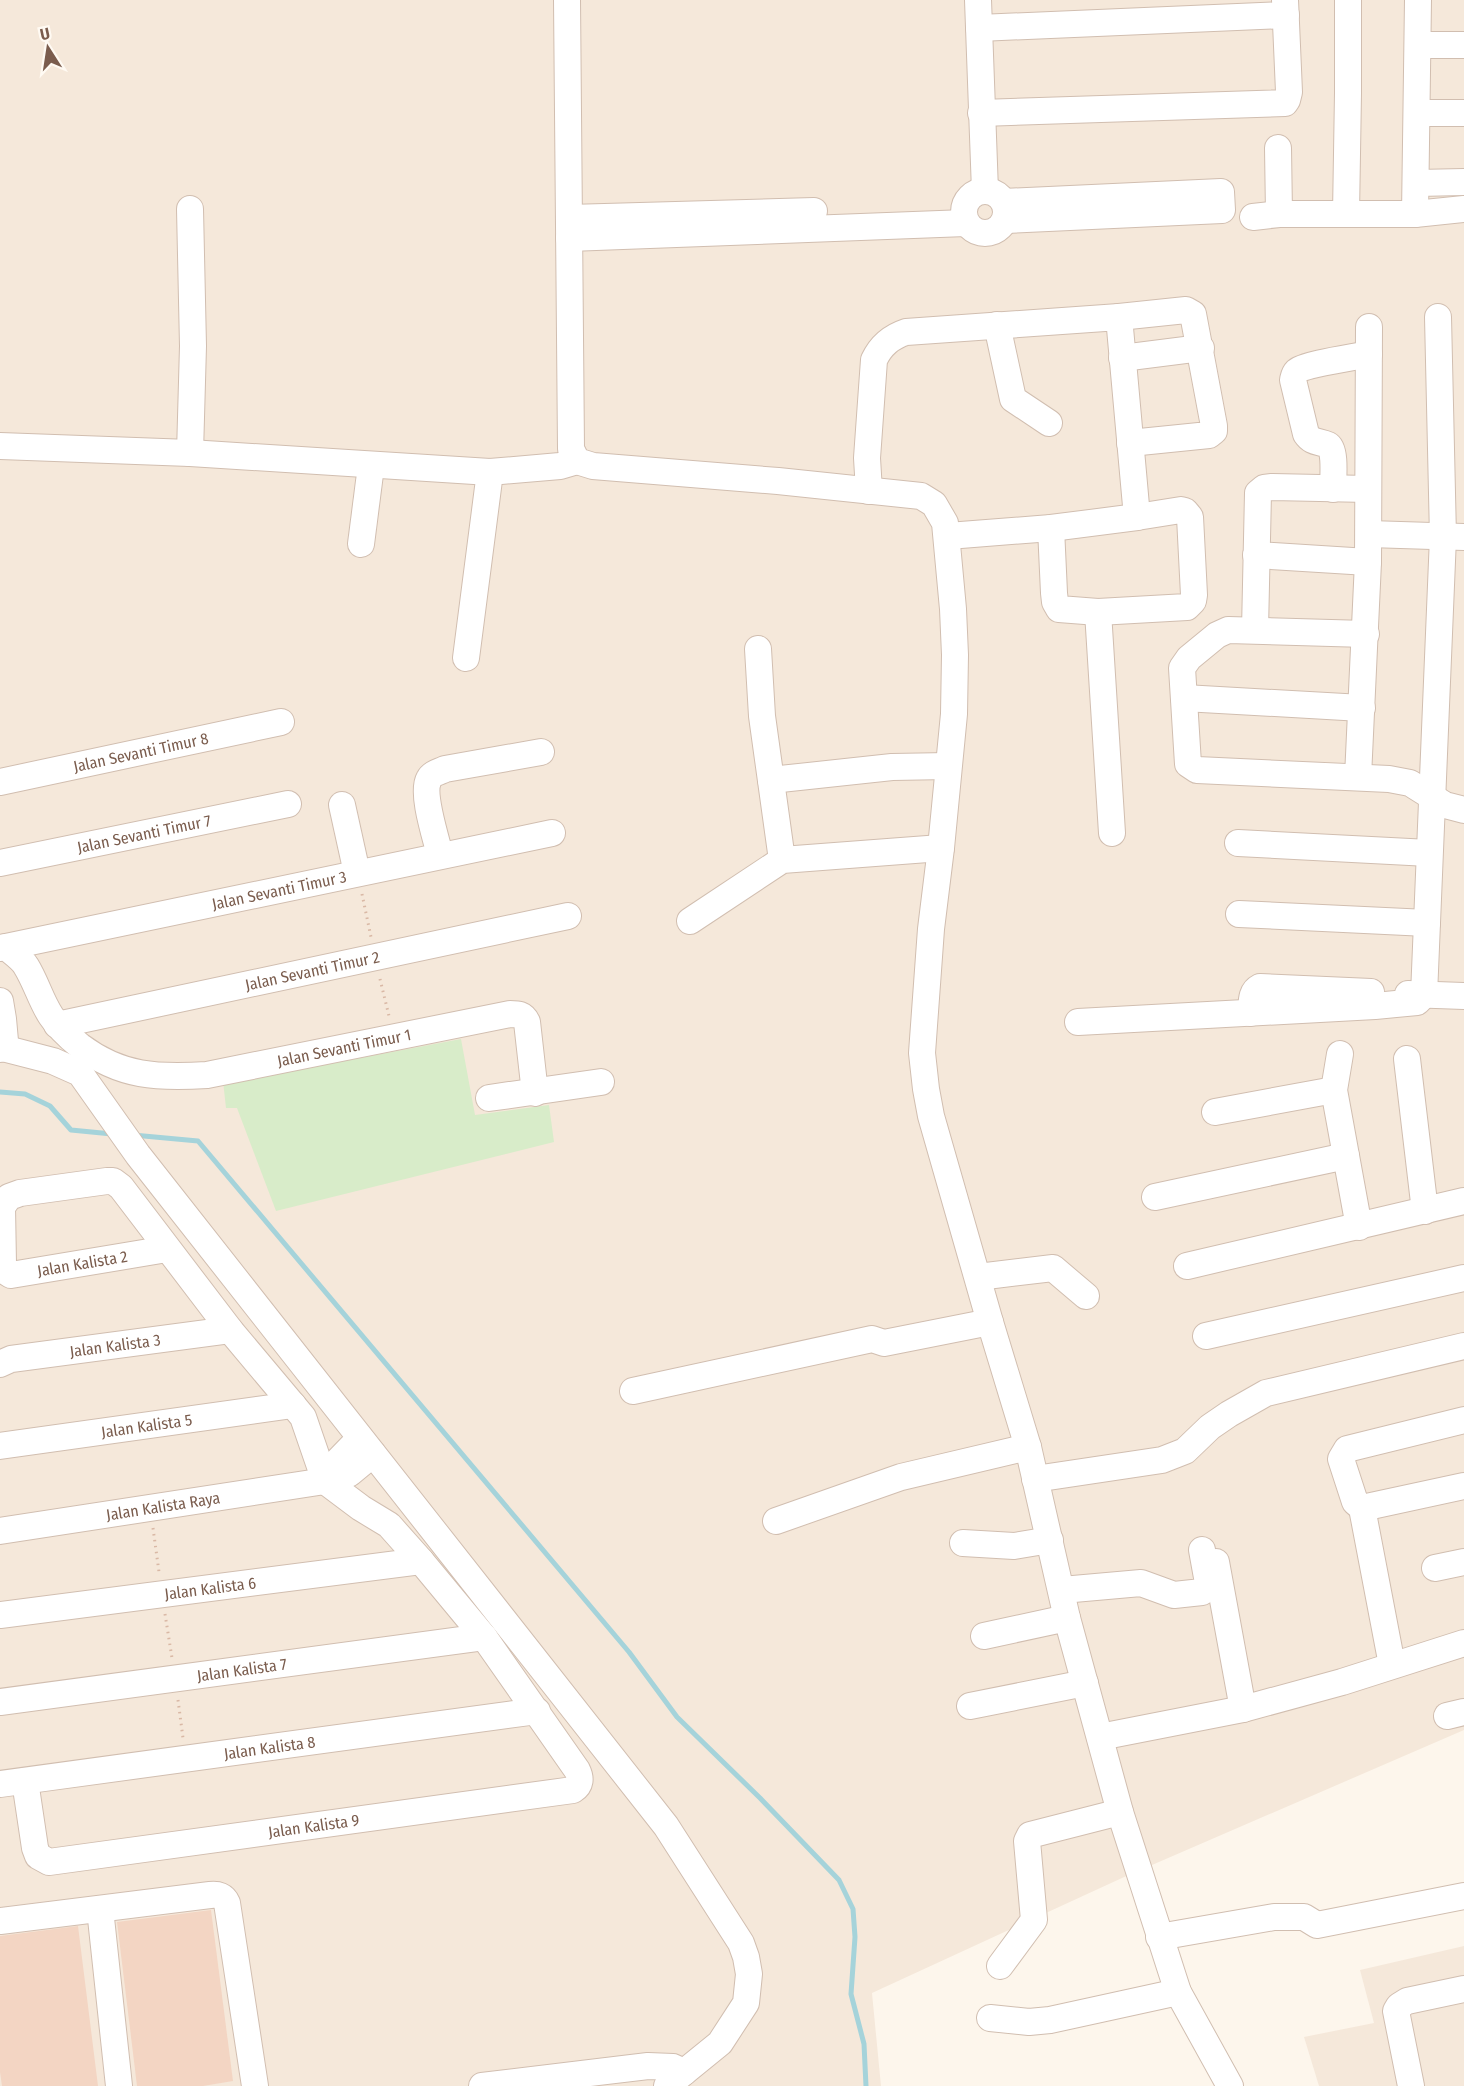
<svg xmlns="http://www.w3.org/2000/svg" width="1464" height="2086" viewBox="0 0 1464 2086" font-family="'Fira Sans Condensed',sans-serif">
<style>
.residential{fill:#f5e8da}
.green{fill:#d8ecc9}
.lines{fill:none;stroke-linecap:round;stroke-linejoin:round}
.stream{stroke:#a5d3da;stroke-width:5}
.building{fill:#f3d5c3}
.minor-casing{stroke:#d1beb0;stroke-width:28}
.path{stroke:#d9b8a5;stroke-width:3;stroke-dasharray:1.5 4.5;stroke-linecap:butt}
.minor{stroke:#fff;stroke-width:26}
.labels{text-anchor:middle;stroke-width:6;stroke-linejoin:round;paint-order:stroke}
.street-label{font-size:16px;fill:#7a5c4d;stroke:#fffaf3}
</style>
<rect width="100%" height="100%" fill="#fdf6ec"/>
<g class="residential">
<polygon points="0,0 1464,0 1464,1730 1122,1878 872,1993 881,2086 0,2086"/>
<polygon points="1464,1946 1464,2086 1319,2086 1304,2037 1374,2023 1360,1970"/>
</g>
<polygon class="green" points="461,1039 475,1115 549,1105 554,1142 276,1211 237,1108 226,1108 223,1081 275,1074"/>
<g class="lines">
<g class="stream">
<polyline points="0,1092 25,1094 50,1106 71,1130 112,1134"/>
<polyline points="133,1135 198,1141 629,1652 677,1717 760,1798 839,1880 853,1909 855,1937 851,1994 864,2044 866,2086"/>
</g>
</g>
<g class="building">
<polygon points="211,1910 233,2081 203,2086 137,2086 117,1922"/>
<polygon points="78,1926 98,2086 2,2086 0,2072 0,1936"/>
</g>
<g class="lines">
<defs>
<g id="minor">
<polyline points="567,0 571,449 577,461 593,466 778,481 921,496 934,504 945,523 953,609 955,655 954,714 941,848 931,929 922,1053 926,1089 931,1116 990,1322 1028,1447 1067,1618 1120,1812 1178,1992 1230,2086"/>
<polyline points="978,0 985,191"/>
<polyline points="979,28 1286,15"/>
<polyline points="1418,45 1464,45"/>
<polyline points="981,113 1285,103 1287,100 1289,92 1285,0"/>
<polyline points="1417,113 1464,113"/>
<polyline points="1278,148 1279,214"/>
<polyline points="1417,183 1464,182"/>
<circle cx="985" cy="212" r="21"/>
<polyline points="1004,202 1221,192 1222,210 1005,220"/>
<polyline points="190,209 193,346 190,453"/>
<polyline points="1346,214 1348,93 1348,0"/>
<polyline points="1415,214 1418,0"/>
<polyline points="1253,217 1279,214 1415,214 1464,209"/>
<polyline points="569,218 814,211"/>
<polyline points="569,238 966,223"/>
<polyline points="1119,317 1186,310 1193,314 1214,426 1214,431 1209,435 1130,443"/>
<polyline points="997,325 1013,399 1049,423"/>
<polyline points="1122,358 1201,348"/>
<polyline points="0,446 190,453 490,472 560,466 577,461"/>
<path d="M1333,489C1333,479 1336,449 1328,445C1319,441 1312,443 1306,434L1293,380C1294,376 1294,374 1297,371C1305,364 1356,357 1369,354"/>
<path d="M869,491L867,458L874,360C881,345 891,337 906,332L1119,317L1137,517L1051,528L948,536"/>
<polyline points="1051,528 1054,593 1055,602 1059,609 1098,612 1187,607 1193,601 1194,595 1190,517 1185,511 1181,510 1137,517"/>
<polyline points="1369,534 1464,537"/>
<polyline points="361,544 371,466"/>
<polyline points="1256,555 1368,562"/>
<polyline points="1098,612 1112,833"/>
<polyline points="1255,630 1258,493 1264,488 1272,487 1368,489"/>
<polyline points="1366,634 1228,630 1217,635 1189,658 1182,668 1188,764 1197,770 1389,779 1410,783 1445,805 1464,810"/>
<polyline points="758,649 762,716 782,860"/>
<polyline points="466,658 490,472"/>
<polyline points="1184,698 1362,708"/>
<polyline points="1358,777 1368,562 1369,327"/>
<polyline points="771,780 892,767 948,766"/>
<path id="s1" d="M0,782L281,722"/>
<polyline points="342,805 357,873"/>
<polyline points="1238,843 1429,853"/>
<path d="M440,855C436,838 421,793 429,779C432,773 439,772 445,769L541,752"/>
<path id="s2" d="M0,863L288,804"/>
<polyline points="1239,914 1427,923"/>
<polyline points="690,921 782,860 941,848"/>
<path id="s3" d="M6,947L552,833"/>
<path id="s4" d="M0,948L6,947C13,953 22,959 26,966C36,982 41,1001 51,1016C59,1028 69,1037 80,1046C121,1077 158,1078 207,1075L510,1014C518,1014 523,1014 527,1022L535,1093"/>
<polyline points="1408,994 1464,996"/>
<polyline points="0,1001 3,1019 5,1041 3,1048 0,1049"/>
<path d="M1251,1013C1252,1003 1250,992 1260,987L1371,992"/>
<polyline points="1078,1022 1375,1006 1417,1002 1424,995 1443,537 1438,317"/>
<path id="s5" d="M57,1025L568,916"/>
<polyline points="3,1048 53,1061 80,1073 138,1155 666,1826 741,1943 746,1957 749,1974 746,2003 720,2043 667,2086"/>
<polyline points="1340,1054 1334,1090 1359,1227"/>
<polyline points="1407,1059 1425,1211"/>
<polyline points="489,1098 601,1082"/>
<polyline points="1215,1112 1334,1090"/>
<polyline points="1155,1197 1346,1156"/>
<polyline points="1187,1266 1464,1201"/>
<polyline points="978,1277 1053,1268 1086,1296"/>
<polyline points="1206,1336 1464,1278"/>
<path id="s6" d="M0,1364L11,1359L230,1330"/>
<polyline points="633,1391 872,1339 884,1343 990,1322"/>
<polyline points="1464,1420 1347,1449 1341,1459 1355,1502 1362,1508 1464,1486"/>
<path id="s7" d="M0,1446L293,1405"/>
<polyline points="1035,1479 1162,1460 1185,1451 1210,1427 1229,1414 1266,1393 1464,1346"/>
<polyline points="325,1481 330,1469 360,1438"/>
<polyline points="1362,1508 1392,1665"/>
<polyline points="776,1521 901,1477 1028,1447"/>
<path id="s8" d="M0,1531L338,1479L350,1473L373,1454"/>
<polyline points="963,1543 1014,1546 1050,1540"/>
<polyline points="1216,1562 1243,1709"/>
<polyline points="1435,1568 1464,1562"/>
<polyline points="1062,1590 1141,1583 1174,1595 1202,1592 1206,1589 1208,1583 1202,1550"/>
<path id="s9" d="M0,1615L421,1561"/>
<polyline points="984,1636 1067,1618"/>
<path id="s10" d="M0,1702L484,1637"/>
<polyline points="970,1706 1085,1683"/>
<polyline points="1447,1716 1464,1712"/>
<polyline points="1100,1737 1243,1709 1342,1682 1464,1643"/>
<path id="s11" d="M25,1781L35,1848L38,1856L49,1862L573,1790C581,1785 581,1778 577,1770L484,1637L421,1561L389,1525L361,1508L325,1481L303,1417L230,1330L121,1187L113,1181H107L20,1193L9,1197L2,1207L3,1264L6,1272L11,1275L167,1249"/>
<path id="s12" d="M0,1784L537,1711"/>
<polyline points="100,1909 119,2086"/>
<path d="M0,1921L210,1895C218,1894 224,1896 227,1903L255,2086"/>
<polyline points="1159,1937 1274,1917 1304,1917 1317,1925 1464,1896"/>
<polyline points="1000,1966 1034,1920 1027,1841 1030,1835 1120,1812"/>
<polyline points="990,2018 1029,2022 1050,2020 1178,1992"/>
<polyline points="482,2086 648,2066 673,2067 684,2072"/>
<polyline points="1411,2086 1396,2011 1399,2006 1407,2001 1464,1989"/>
</g>
</defs>
<use href="#minor" class="minor-casing"/>
<g class="path">
<polyline points="362,894 371,937"/>
<polyline points="380,979 389,1016"/>
<polyline points="153,1528 159,1572"/>
<polyline points="165,1614 172,1658"/>
<polyline points="178,1700 183,1738"/>
</g>
<use href="#minor" class="minor"/>
</g>
<g class="labels">
<g class="street-label">
<text dy="6" stroke="none"><textPath href="#s1" startOffset="144">Jalan Sevanti Timur 8</textPath></text>
<text dy="6" stroke="none"><textPath href="#s2" startOffset="147">Jalan Sevanti Timur 7</textPath></text>
<text dy="6" stroke="none"><textPath href="#s3" startOffset="279">Jalan Sevanti Timur 3</textPath></text>
<text dy="6" stroke="none"><textPath href="#s5" startOffset="261">Jalan Sevanti Timur 2</textPath></text>
<text dy="6" stroke="none"><textPath href="#s4" startOffset="405">Jalan Sevanti Timur 1</textPath></text>
<text dy="6" stroke="none"><textPath href="#s11" startOffset="1660">Jalan Kalista 2</textPath></text>
<text dy="6" stroke="none"><textPath href="#s6" startOffset="117">Jalan Kalista 3</textPath></text>
<text dy="6" stroke="none"><textPath href="#s7" startOffset="148">Jalan Kalista 5</textPath></text>
<text dy="6" stroke="none"><textPath href="#s8" startOffset="165">Jalan Kalista Raya</textPath></text>
<text dy="6" stroke="none"><textPath href="#s9" startOffset="212">Jalan Kalista 6</textPath></text>
<text dy="6" stroke="none"><textPath href="#s10" startOffset="244">Jalan Kalista 7</textPath></text>
<text dy="6" stroke="none"><textPath href="#s12" startOffset="272">Jalan Kalista 8</textPath></text>
<text dy="6" stroke="none"><textPath href="#s11" startOffset="356">Jalan Kalista 9</textPath></text>
</g>
</g>
<g transform="translate(48 48) rotate(348)" stroke="#fffaf3" stroke-width="4.5" paint-order="stroke">
<path d="M0-4.5L10 22L0 15L-10 22Z" fill="#7a5c4d"/>
<text y="-9" font-size="16" font-weight="bold" text-anchor="middle" fill="#7a5c4d">U</text>
</g>
</svg>
